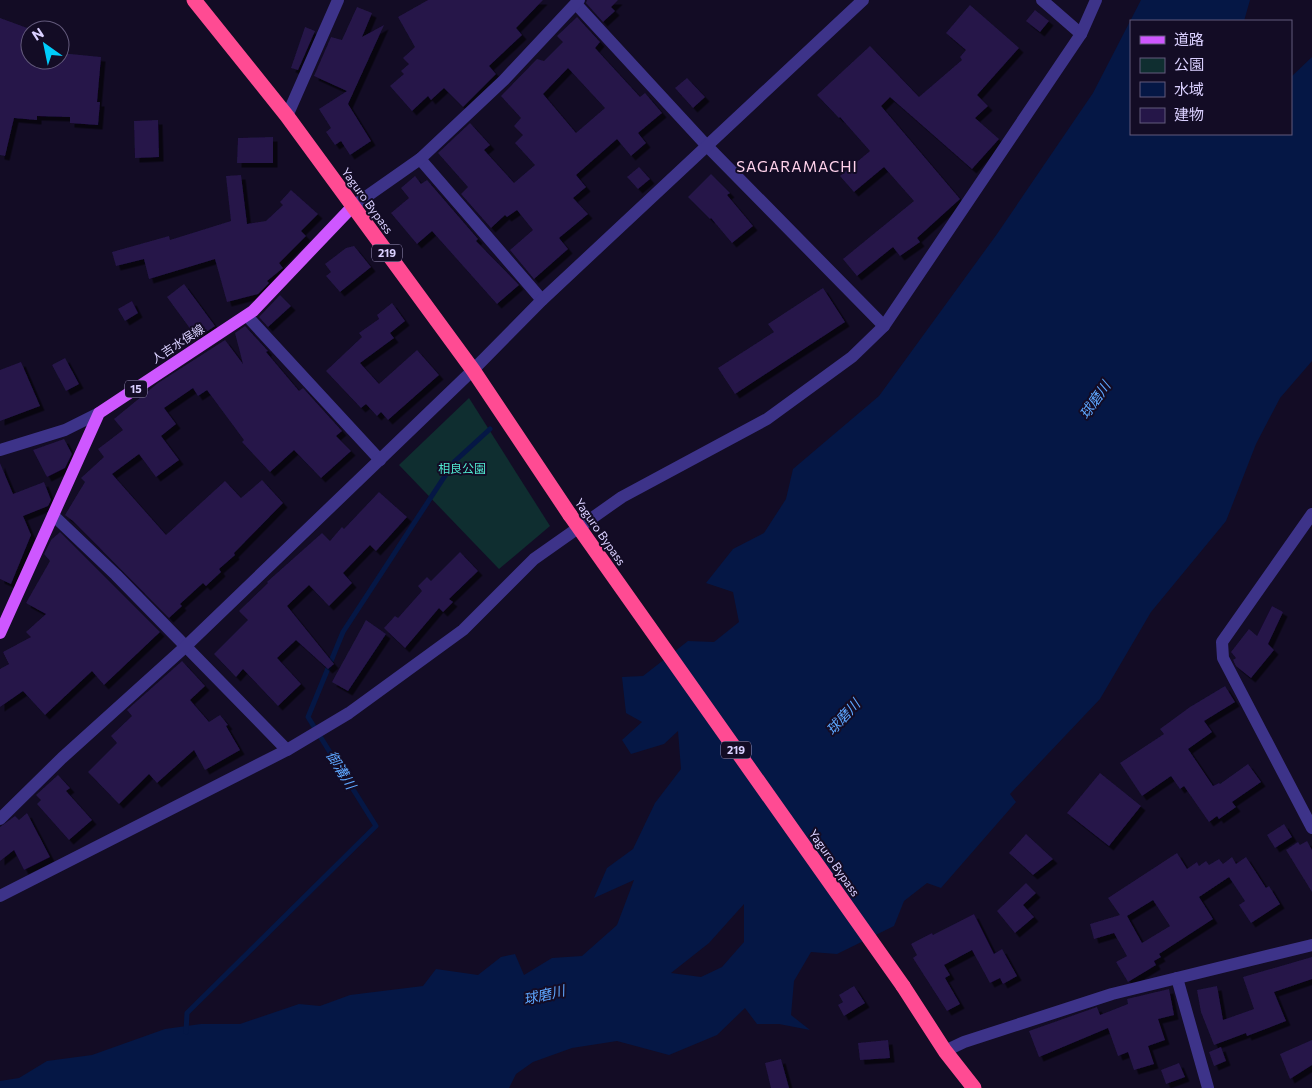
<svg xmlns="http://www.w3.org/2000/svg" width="1312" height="1088" viewBox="0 0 1312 1088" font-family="Commissioner,'Noto Sans JP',sans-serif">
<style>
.green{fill:#0f2e30}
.water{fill:#051745;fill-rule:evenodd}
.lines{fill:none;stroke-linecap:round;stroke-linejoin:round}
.stream{stroke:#051745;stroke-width:5}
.building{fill:#251648;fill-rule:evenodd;filter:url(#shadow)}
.minor{stroke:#3d3389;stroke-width:12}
.major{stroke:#ce57ff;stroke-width:12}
.highway{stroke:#ff4b93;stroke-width:15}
.highway-bridge{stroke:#ff4b93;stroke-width:15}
.labels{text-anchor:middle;stroke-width:4;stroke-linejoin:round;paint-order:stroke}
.shield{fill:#130c25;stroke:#9e95be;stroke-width:1}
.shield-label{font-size:11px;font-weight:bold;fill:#dad0ff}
.street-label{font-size:12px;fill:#dad0ff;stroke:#130c25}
.park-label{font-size:12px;fill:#51ead1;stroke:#130c25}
.water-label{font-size:14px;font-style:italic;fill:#5ea7ff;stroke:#130c25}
.quarter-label{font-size:15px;letter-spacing:1px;fill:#ffd2eb;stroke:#130c25}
</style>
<defs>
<filter id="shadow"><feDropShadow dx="4.5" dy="4.5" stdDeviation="0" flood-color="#0009"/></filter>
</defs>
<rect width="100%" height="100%" fill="#130c25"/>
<polygon class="green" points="469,398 550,526 499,569 399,465"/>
<path class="water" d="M1141,0H1250L1244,21H1131V134H1291V77L1312,57V361L1280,398L1256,444L1226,521L1151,612L1100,699L1010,794L1016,802L941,888L927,883L904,901L894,926L837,954L811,952L794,981L791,1015L810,1030L779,1024H757L745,1008L717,1035L669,1055L617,1041L572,1048L533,1062L516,1074L509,1088H0V1081L19,1078L47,1061L92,1055L165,1029L201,1024H240L299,1004L320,1006L350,995L423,986L436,969L478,975L501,957L515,954L524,975L552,958L582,956L617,925L634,880L594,898L607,868L633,849L655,803L681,769L678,731L664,744L631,754L622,740L642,722L626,713L622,677L643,676L688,641L714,642L739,622L733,592L706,583L733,549L764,533L786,499L793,469L879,396L997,234L1093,93ZM744,904V942L722,967L701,977L671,973L709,943Z"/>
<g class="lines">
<polyline class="stream" points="186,1032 187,1013 376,826 308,717 343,632 454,462 490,429"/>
</g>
<g class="building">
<polygon points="428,0 543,0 516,28 522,35 489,66 496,74 463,107 444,88 431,100 428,96 412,111 390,86 404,74 401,71 409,64 403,58 415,47 398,17"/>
<polygon points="587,0 618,0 611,7 615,11 603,22 586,3"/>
<polygon points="970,5 1019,48 977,95 988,106 975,118 999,139 972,169 890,97 881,106 960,199 917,238 920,242 900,256 893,247 857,276 843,259 914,201 884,167 854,192 840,176 870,151 840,117 839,118 817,95 870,46 919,97 962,60 960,57 966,50 946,33"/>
<polygon points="357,7 372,13 362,37 384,25 348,104 371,141 350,155 341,141 335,145 326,132 331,128 319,109 347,91 314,76 331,37 342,40"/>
<polygon points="1035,10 1049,21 1040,32 1026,21"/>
<path d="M577,17L600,42L595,48L640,97L645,93L662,113L638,133L646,143L631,156L617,139L576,175L586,187L573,198L588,214L559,238L568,249L534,279L510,250L533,230L517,210L507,217L505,215L491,228L461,194L468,187L438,153L470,123L490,145L484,150L514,183L535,165L515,143L523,135L514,126L521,118L501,96L537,59L544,61L563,42L557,36ZM568,68L605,108L576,133L543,94Z"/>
<polygon points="0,18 30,29 30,60 60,60 60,53 101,57 97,102 100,102 98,125 70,123 70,117 37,116 37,120 14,118 5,156 0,155"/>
<polygon points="305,27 315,31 298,70 291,68"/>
<polygon points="687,78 705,97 693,108 675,88"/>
<polygon points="158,120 159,157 135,158 134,121"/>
<polygon points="273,137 273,163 237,163 238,138"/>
<polygon points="639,167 650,179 638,189 627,177"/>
<polygon points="711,174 730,193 727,195 753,226 732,243 711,218 710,219 688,197"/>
<polygon points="241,175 247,224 266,221 283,205 280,202 291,190 318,214 301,231 306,236 279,263 283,268 267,281 269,283 258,294 227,302 215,259 149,279 144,259 116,266 112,252 169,236 170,240 231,221 226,176"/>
<polygon points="415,176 421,184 427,180 478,239 476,241 519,285 497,304 432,231 417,244 391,213 409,198 401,188"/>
<polygon points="354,246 371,267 340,292 326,276 331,272 325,264 346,248"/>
<polygon points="184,284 215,326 197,338 167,297"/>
<polygon points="823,288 845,322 735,394 718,368 774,332 768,324"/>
<polygon points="280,295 291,306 268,327 259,317"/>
<polygon points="132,301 138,313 125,321 118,309"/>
<polygon points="392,303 405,321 390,333 394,338 360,363 379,384 417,350 439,375 388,420 381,412 377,416 366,404 361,408 326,371 362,337 359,333 379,319 377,315"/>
<polygon points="245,326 268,351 266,352 299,391 303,388 342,431 336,436 351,451 321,478 294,450 270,472 242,442 244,440 207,390 198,396 193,388 164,408 176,424 161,436 179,460 156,477 139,454 112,474 166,535 225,481 241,498 262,480 283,503 234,553 235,555 219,569 221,572 206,586 203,583 180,604 182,606 169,618 73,521 65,515 85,482 81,478 104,457 98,449 123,430 114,419 158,383 225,340 243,364 235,333"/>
<polygon points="65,358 79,384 66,391 52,365"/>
<polygon points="21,362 40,406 0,421 0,370"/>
<polygon points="64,439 72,454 65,468 47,477 33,450"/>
<polygon points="0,463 13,494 44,482 51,500 48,506 23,516 31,535 11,584 0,579"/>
<polygon points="379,492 407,517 376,551 370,545 343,573 352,583 329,606 309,585 287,606 334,664 328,669 296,640 277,658 301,684 278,706 243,669 236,677 214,654 248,620 239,611 268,583 267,582 322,533 330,541 342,527 344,529"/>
<polygon points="60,532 160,632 104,685 92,671 45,715 23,691 0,707 0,669 9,664 3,652 31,637 26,632 46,614 26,603 50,561 44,554 51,540"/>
<polygon points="460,552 478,571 449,599 453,602 443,612 439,608 405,648 384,628 395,616 398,618 422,591 418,586 427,577 431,581"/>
<polygon points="1272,606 1283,612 1268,644 1274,650 1251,678 1236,666 1233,660 1236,658 1231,652 1249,629 1257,636"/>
<polygon points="366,620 386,634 348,691 332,682"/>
<polygon points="182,661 205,686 190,700 209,722 220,715 228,725 226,726 240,750 205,770 194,750 157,783 149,774 119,804 88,772 117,743 111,736 132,716 127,710"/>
<polygon points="1225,686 1235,702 1204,721 1212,732 1188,749 1213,786 1219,783 1220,784 1248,764 1261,782 1232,802 1236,807 1219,819 1217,816 1209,822 1184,786 1180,789 1171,776 1142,796 1120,763 1164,734 1160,729 1190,707"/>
<polygon points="1100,773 1141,806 1109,846 1067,813"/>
<polygon points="58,775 70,788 66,791 92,820 69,840 37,804 41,800 36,795"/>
<polygon points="27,813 50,857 24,870 14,850 0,861 0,827 15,816 19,820"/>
<polygon points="1284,824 1292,837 1275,848 1267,835"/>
<polygon points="1026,834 1053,859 1033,875 1009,853"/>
<polygon points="1307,841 1312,850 1312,892 1286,850 1298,842 1300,845"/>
<path d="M1177,853L1187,869L1197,862L1199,866L1206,861L1209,865L1219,859L1223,864L1232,857L1236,864L1246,857L1266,888L1269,886L1280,904L1251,923L1239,905L1245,901L1229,877L1199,897L1213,919L1159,954L1161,957L1154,961L1156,965L1128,982L1116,962L1127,956L1114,933L1094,939L1090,924L1120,915L1108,898ZM1153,900L1170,926L1142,943L1127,916Z"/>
<polygon points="1026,883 1036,893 1023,905 1034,917 1015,933 997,911"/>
<polygon points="974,914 994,954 1002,949 1017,976 1003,984 1000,978 990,983 972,950 944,965 950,975 945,978 960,1004 947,1011 913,958 917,955 911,944 932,933 933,935"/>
<polygon points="1312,957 1312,979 1274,992 1286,1021 1247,1036 1246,1033 1214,1045 1201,1012 1197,990 1217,986 1223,1020 1254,1009 1243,977"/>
<polygon points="854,986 865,1003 844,1016 838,1005 843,1002 839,995"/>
<polygon points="1169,989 1174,1015 1158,1019 1165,1040 1148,1046 1154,1064 1134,1070 1128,1052 1118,1056 1108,1028 1039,1057 1029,1031 1097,1007 1100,1015 1128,1004 1127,999"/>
<polygon points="888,1040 890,1058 860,1060 858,1043"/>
<polygon points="1312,1040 1312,1065 1290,1079 1280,1054"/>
<polygon points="1221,1047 1226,1061 1214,1066 1209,1052"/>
<polygon points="781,1059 789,1088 771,1088 765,1063"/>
<polygon points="1179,1063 1185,1077 1166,1084 1161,1070"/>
</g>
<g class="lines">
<g class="minor">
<polyline points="1042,0 1081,34"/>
<polyline points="576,4 707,146 884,326"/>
<polyline points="287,116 338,0"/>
<polyline points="420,159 542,300"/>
<polyline points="353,206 420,159 504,80 579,0"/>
<polyline points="247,316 380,460"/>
<polyline points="0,450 65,430 99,413"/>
<polyline points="1312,514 1222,642 1223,658 1312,828"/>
<polyline points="53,515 116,575 287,750"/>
<polyline points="0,819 62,758 185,647 473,370 542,300 863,0"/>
<polyline points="0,896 287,750 349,713 463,630 534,559 622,497 767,419 852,357 884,326 1081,34 1096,0"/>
<polyline points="1177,978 1208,1088"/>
<polyline points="945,1051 964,1042 1112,994 1312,945"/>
</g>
<polyline class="major" points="0,633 99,413 253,311 353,206"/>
<g class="highway">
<polyline points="194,0 287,116 473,370 570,515"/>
<polyline points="903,986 945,1051 974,1088"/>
</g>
<polyline class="highway-bridge" points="570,515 903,986"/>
</g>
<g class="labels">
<g class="shield">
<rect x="372" y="244.5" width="30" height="17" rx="4"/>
<rect x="125" y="380.5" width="22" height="17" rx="4"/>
<rect x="721" y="741.5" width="30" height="17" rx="4"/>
</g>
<g class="shield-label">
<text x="387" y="257">219</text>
<text x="136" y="393">15</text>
<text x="736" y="754">219</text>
</g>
<g class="street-label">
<text transform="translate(367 201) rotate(54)" y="4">Yaguro Bypass</text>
<text transform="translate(178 344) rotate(-33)" y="4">人吉水俣線</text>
<text transform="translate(600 532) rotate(55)" y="4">Yaguro Bypass</text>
<text transform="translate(834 863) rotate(55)" y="4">Yaguro Bypass</text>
</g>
<g class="park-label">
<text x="462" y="473">相良公園</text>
</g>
<g class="water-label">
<text transform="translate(1095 400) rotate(-55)" y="5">球磨川</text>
<text transform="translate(843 717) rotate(-48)" y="5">球磨川</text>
<text transform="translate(341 770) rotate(58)" y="5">御溝川</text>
<text transform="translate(544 995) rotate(-13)" y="5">球磨川</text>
</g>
<g class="quarter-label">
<text x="797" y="172">SAGARAMACHI</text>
</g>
</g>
<rect x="1130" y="20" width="162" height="115" fill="#130c25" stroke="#635a7c"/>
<rect x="1140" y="36" width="25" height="8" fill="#ce57ff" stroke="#635a7c"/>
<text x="1174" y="45" font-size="15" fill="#dad0ff">道路</text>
<rect x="1140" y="58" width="25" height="15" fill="#0f2e30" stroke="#635a7c"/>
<text x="1174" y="70" font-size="15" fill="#dad0ff">公園</text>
<rect x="1140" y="82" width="25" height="15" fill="#051745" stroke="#635a7c"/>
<text x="1174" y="95" font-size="15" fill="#dad0ff">水域</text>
<rect x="1140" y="108" width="25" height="15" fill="#251648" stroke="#635a7c"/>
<text x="1174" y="120" font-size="15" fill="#dad0ff">建物</text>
<g transform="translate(45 45) rotate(327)"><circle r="24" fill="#130c25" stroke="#635a7c"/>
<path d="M0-4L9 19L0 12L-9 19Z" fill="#00cdfb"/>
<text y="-8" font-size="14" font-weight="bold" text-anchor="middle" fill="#dad0ff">N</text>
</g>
</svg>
